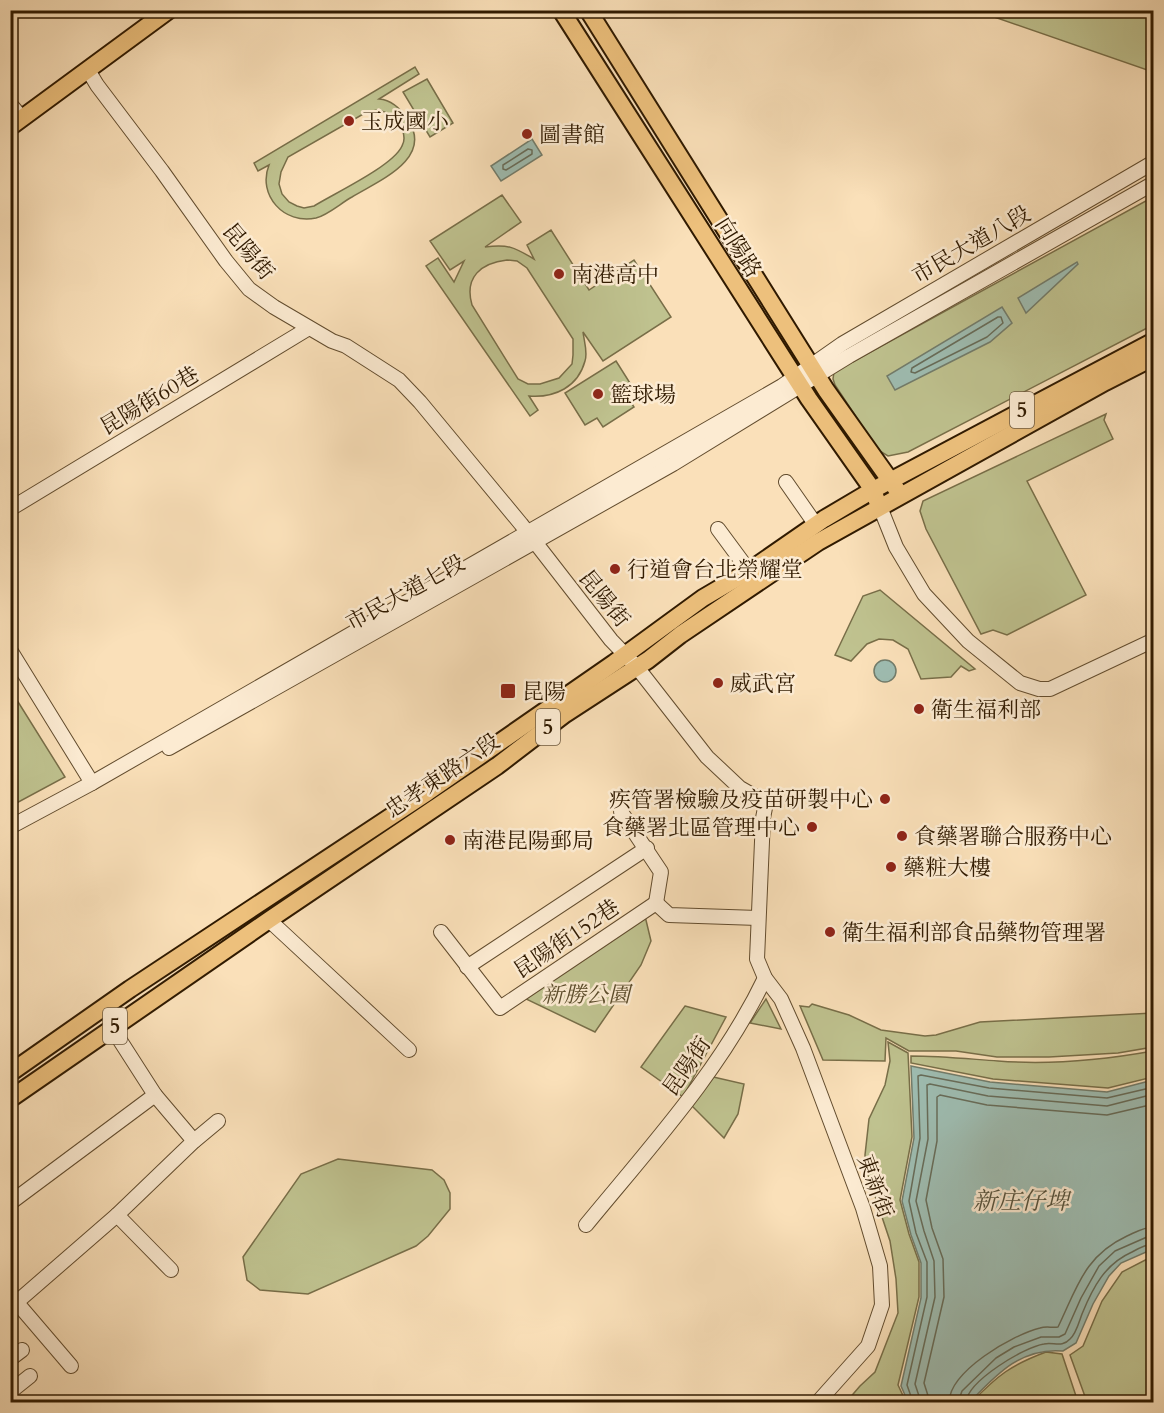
<svg xmlns="http://www.w3.org/2000/svg" width="1164" height="1413" viewBox="0 0 1164 1413" font-family="Cardo,'Noto Serif TC',serif">
<style>
.green{fill:#bfc28f;stroke:#786e48;stroke-width:1.5;fill-rule:evenodd}
.water{fill:#9ebdb2;stroke:#727c6b;stroke-width:1.5}
.lines{fill:none;stroke-linecap:round;stroke-linejoin:round}
.shore{stroke:#676c59;stroke-width:1.5}
.minor-casing{stroke:#624c2e;stroke-width:16}
.major-casing{stroke:#301a00;stroke-width:20}
.minor{stroke:#fcebd2;stroke-width:14}
.major{stroke:#edc07c;stroke-width:16}
.poi-dot{fill:#8f2418;stroke:#fcebd2;stroke-width:2}
.labels{text-anchor:middle;stroke-width:5;stroke-linejoin:round;paint-order:stroke}
.shield{fill:#fcebd2;stroke:#6d593f;stroke-width:1.5}
.shield-label{font-size:21px;font-weight:bold;fill:#301a00}
.poi-label{font-size:22px;fill:#301a00;stroke:#fcebd2;text-anchor:start}
.street-label{font-size:22px;fill:#301a00;stroke:#fcebd2}
.park-label{font-size:22px;font-style:italic;fill:#5b4c2b;stroke:#fcebd2}
.water-label{font-size:24px;font-style:italic;fill:#56533e;stroke:#fcebd2}
</style>
<rect width="100%" height="100%" fill="#fae0b9"/>
<filter id="stains"><feTurbulence type="fractalNoise" baseFrequency=".00333" numOctaves="4"/><feColorMatrix values="0 0 0 0 .2 0 0 0 0 .09 0 0 0 0 .02 0 0 0 .5 -.17"/></filter>
<radialGradient id="worn" r=".72"><stop offset=".6" stop-color="#630" stop-opacity="0"/><stop offset="1" stop-color="#630" stop-opacity=".3"/></radialGradient>
<g class="green">
<polygon points="977,11 1153,11 1153,72"/>
<path d="M415,67L419,74L379,99C392,100 401,109 408,120C434,159 378,181 352,197C341,203 328,215 316,218C284,225 257,195 269,165L258,171L254,163ZM377,110C389,112 397,117 402,129C404,134 405,141 402,146C393,166 335,193 314,206L304,208L297,206L289,202L282,194L279,184L281,172L288,157L365,113Z"/>
<polygon points="427,79 453,123 430,137 403,92"/>
<path d="M502,195L521,222L485,247C508,244 514,247 534,259L527,245L551,230L589,290L634,260L671,317L603,361L583,332C584,341 588,352 585,361C578,387 555,398 529,396L538,410L530,416L426,266L438,258L454,282L464,261L450,270L430,241ZM507,260L517,261L527,268L573,339V355L572,364L559,378L540,384H528L518,379L472,305C464,277 481,263 507,260Z"/>
<polygon points="1153,197 1153,325 908,452 888,456 878,450 835,385 833,379 834,372"/>
<polygon points="616,361 635,391 627,396 634,407 603,427 597,418 585,425 565,393"/>
<polygon points="1106,414 1104,420 1113,439 1027,481 1086,595 1007,635 993,630 981,634 926,529 920,511 923,501"/>
<polygon points="880,590 975,669 969,671 961,666 951,677 921,679 908,649 893,640 879,639 867,644 851,661 835,655 863,596"/>
<polygon points="10,689 65,777 11,806 10,806"/>
<polygon points="645,916 651,941 641,965 595,1032 526,999"/>
<polygon points="766,999 781,1029 750,1023"/>
<polygon points="812,1004 849,1015 881,1030 925,1036 936,1035 980,1022 1153,1013 1153,1047 1118,1053 1049,1057 997,1057 956,1051 909,1051 886,1038 885,1061 823,1060 800,1006 809,1007"/>
<polygon points="685,1006 726,1017 683,1097 641,1067"/>
<polygon points="888,1042 908,1053 912,1137 900,1200 909,1234 919,1262 919,1297 898,1385 906,1402 853,1402 848,1400 860,1386 875,1372 898,1313 896,1279 890,1241 866,1169 865,1155 869,1119 885,1085 890,1061"/>
<path d="M1153,1051V1077L1108,1088L993,1079L911,1063V1056C940,1056 969,1059 998,1061C1049,1065 1103,1060 1153,1051Z"/>
<polygon points="709,1076 744,1084 738,1114 724,1138 690,1104"/>
<polygon points="338,1159 432,1170 444,1180 450,1193 450,1209 428,1236 416,1246 308,1294 260,1290 247,1280 243,1257 301,1174"/>
<polygon points="1153,1256 1153,1402 1087,1402 1070,1355 1083,1346 1102,1301 1122,1272"/>
<path d="M1046,1352L1062,1354L1078,1402H972C998,1375 1011,1365 1046,1352Z"/>
</g>
<g class="water">
<polygon points="532,139 542,155 501,181 491,166"/>
<polygon points="1077,262 1078,264 1026,313 1018,298"/>
<polygon points="1002,307 1012,323 990,342 895,390 887,376"/>
<circle cx="885" cy="671" r="11"/>
<path d="M911,1066L990,1082L1107,1092L1153,1080V1249L1121,1263L1109,1276L1093,1304L1076,1343L1063,1351C1021,1347 996,1375 970,1402H908L901,1386L921,1298V1263L911,1235L902,1201L914,1138Z"/>
</g>
<g class="lines">
<g class="shore">
<polygon points="528,149 532,150 532,154 506,170 503,169 503,165"/>
<polygon points="998,317 1001,317 1003,323 987,337 915,373 911,372 912,368"/>
<polyline points="913,1402 907,1385 927,1297 927,1262 916,1233 909,1201 920,1138 918,1076 921,1075 989,1088 1107,1098 1154,1087"/>
<polyline points="921,1402 915,1384 935,1297 934,1261 924,1231 916,1201 928,1139 927,1085 930,1084 988,1096 1107,1106 1154,1094"/>
<polyline points="930,1402 924,1383 944,1297 943,1259 932,1228 926,1200 937,1141 937,1097 940,1095 987,1105 1107,1115 1154,1104"/>
<path d="M949,1402C950,1371 1012,1335 1040,1328C1046,1326 1052,1328 1058,1327C1077,1288 1084,1256 1127,1236C1136,1232 1144,1227 1154,1227"/>
<polyline points="958,1402 962,1391 996,1358 1014,1347 1041,1337 1059,1337 1065,1334 1081,1298 1099,1266 1115,1251 1147,1237 1154,1236"/>
<path d="M966,1402C968,1381 1024,1347 1044,1344C1054,1342 1062,1348 1070,1339C1076,1334 1079,1322 1082,1314C1093,1287 1105,1264 1132,1252C1139,1248 1146,1244 1154,1244"/>
</g>
<defs>
<g id="minor">
<polyline points="88,70 97,85 162,171 226,261 249,289 274,307 332,341 346,346 399,380 420,402 521,524 611,640 636,666 707,757 740,788 766,803 763,818 757,959 765,978 781,999 803,1048 863,1208 880,1266 882,1305 868,1346 818,1402"/>
<polyline points="10,104 22,118"/>
<polyline points="786,482 816,525"/>
<polyline points="880,507 896,547 924,594 968,641 1020,683 1039,689 1050,689 1154,640"/>
<polyline points="10,509 309,328"/>
<polyline points="718,529 749,571"/>
<polyline points="10,650 92,783"/>
<polyline points="169,748 673,464 849,356 1154,183"/>
<polyline points="621,812 661,872 656,903"/>
<polyline points="10,827 92,783 782,386 842,344 1154,162"/>
<polyline points="656,903 669,915 758,918"/>
<polyline points="269,920 409,1050"/>
<polyline points="441,932 500,1008 656,903"/>
<polyline points="467,967 647,848"/>
<polyline points="112,1028 155,1095 194,1141"/>
<polyline points="10,1203 155,1095"/>
<polyline points="117,1215 171,1270"/>
<path d="M586,1225C650,1147 721,1070 765,978"/>
<polyline points="12,1297 71,1366"/>
<polyline points="10,1308 117,1215 194,1141 218,1121"/>
<polyline points="10,1359 22,1350"/>
<polyline points="10,1392 30,1376"/>
</g>
<g id="major">
<polyline points="561,10 809,399 873,490 877,501"/>
<polyline points="588,10 826,390 897,490"/>
<polyline points="10,127 169,10"/>
<polyline points="10,1073 130,989 428,792 614,663 703,598 749,571 824,519 873,490 1154,341"/>
<polyline points="10,1099 269,920 497,766 565,714 648,660 680,635 818,542 1105,382 1154,357"/>
</g>
</defs>
<use href="#minor" class="minor-casing"/>
<use href="#major" class="major-casing"/>
<use href="#minor" class="minor"/>
<use href="#major" class="major"/>
</g>
<g class="poi-dot">
<circle cx="349" cy="121" r="6"/>
<circle cx="527" cy="134" r="6"/>
<circle cx="559" cy="274" r="6"/>
<circle cx="598" cy="394" r="6"/>
<circle cx="615" cy="569" r="6"/>
<circle cx="718" cy="683" r="6"/>
<rect x="500" y="683" width="16" height="16" rx="3"/>
<circle cx="919" cy="709" r="6"/>
<circle cx="885" cy="799" r="6"/>
<circle cx="812" cy="827" r="6"/>
<circle cx="902" cy="836" r="6"/>
<circle cx="450" cy="840" r="6"/>
<circle cx="891" cy="867" r="6"/>
<circle cx="830" cy="932" r="6"/>
</g>
<g class="labels">
<g class="shield">
<rect x="1010" y="392" width="24" height="36" rx="4.5"/>
<rect x="536" y="709" width="24" height="36" rx="4.5"/>
<rect x="103" y="1008" width="24" height="36" rx="4.5"/>
</g>
<g class="shield-label">
<text x="1022" y="417">5</text>
<text x="548" y="734">5</text>
<text x="115" y="1033">5</text>
</g>
<g class="poi-label">
<text x="361" y="129">玉成國小</text>
<text x="539" y="142">圖書館</text>
<text x="571" y="282">南港高中</text>
<text x="610" y="402">籃球場</text>
<text x="627" y="577">行道會台北榮耀堂</text>
<text x="730" y="691">威武宮</text>
<text x="522" y="699">昆陽</text>
<text x="931" y="717">衛生福利部</text>
<text x="873" y="807" text-anchor="end">疾管署檢驗及疫苗研製中心</text>
<text x="800" y="835" text-anchor="end">食藥署北區管理中心</text>
<text x="914" y="844">食藥署聯合服務中心</text>
<text x="462" y="848">南港昆陽郵局</text>
<text x="903" y="875">藥粧大樓</text>
<text x="842" y="940">衛生福利部食品藥物管理署</text>
</g>
<g class="street-label">
<text transform="translate(971 244) rotate(-30)" y="8">市民大道八段</text>
<text transform="translate(739 247) rotate(58)" y="8">向陽路</text>
<text transform="translate(249 251) rotate(50)" y="8">昆陽街</text>
<text transform="translate(149 400) rotate(-31)" y="8">昆陽街60巷</text>
<text transform="translate(405 592) rotate(-29)" y="8">市民大道七段</text>
<text transform="translate(605 598) rotate(51)" y="8">昆陽街</text>
<text transform="translate(442 775) rotate(-34)" y="8">忠孝東路六段</text>
<text transform="translate(566 938) rotate(-34)" y="8">昆陽街152巷</text>
<text transform="translate(686 1066) rotate(-55)" y="8">昆陽街</text>
<text transform="translate(876 1186) rotate(70)" y="8">東新街</text>
</g>
<g class="park-label">
<text x="586" y="1002">新勝公園</text>
</g>
<g class="water-label">
<text x="1021" y="1209">新庄仔埤</text>
</g>
</g>
<rect width="1164" height="1413" fill="none" stroke="#fae0b9" stroke-width="36"/>
<rect x="12" y="12" width="1140" height="1389" fill="none" stroke="#301a00" stroke-width="3"/>
<rect x="18" y="18" width="1128" height="1377" fill="none" stroke="#301a00" stroke-width="1.5"/>
<rect width="100%" height="100%" filter="url(#stains)"/>
<rect width="100%" height="100%" fill="url(#worn)"/>
</svg>
